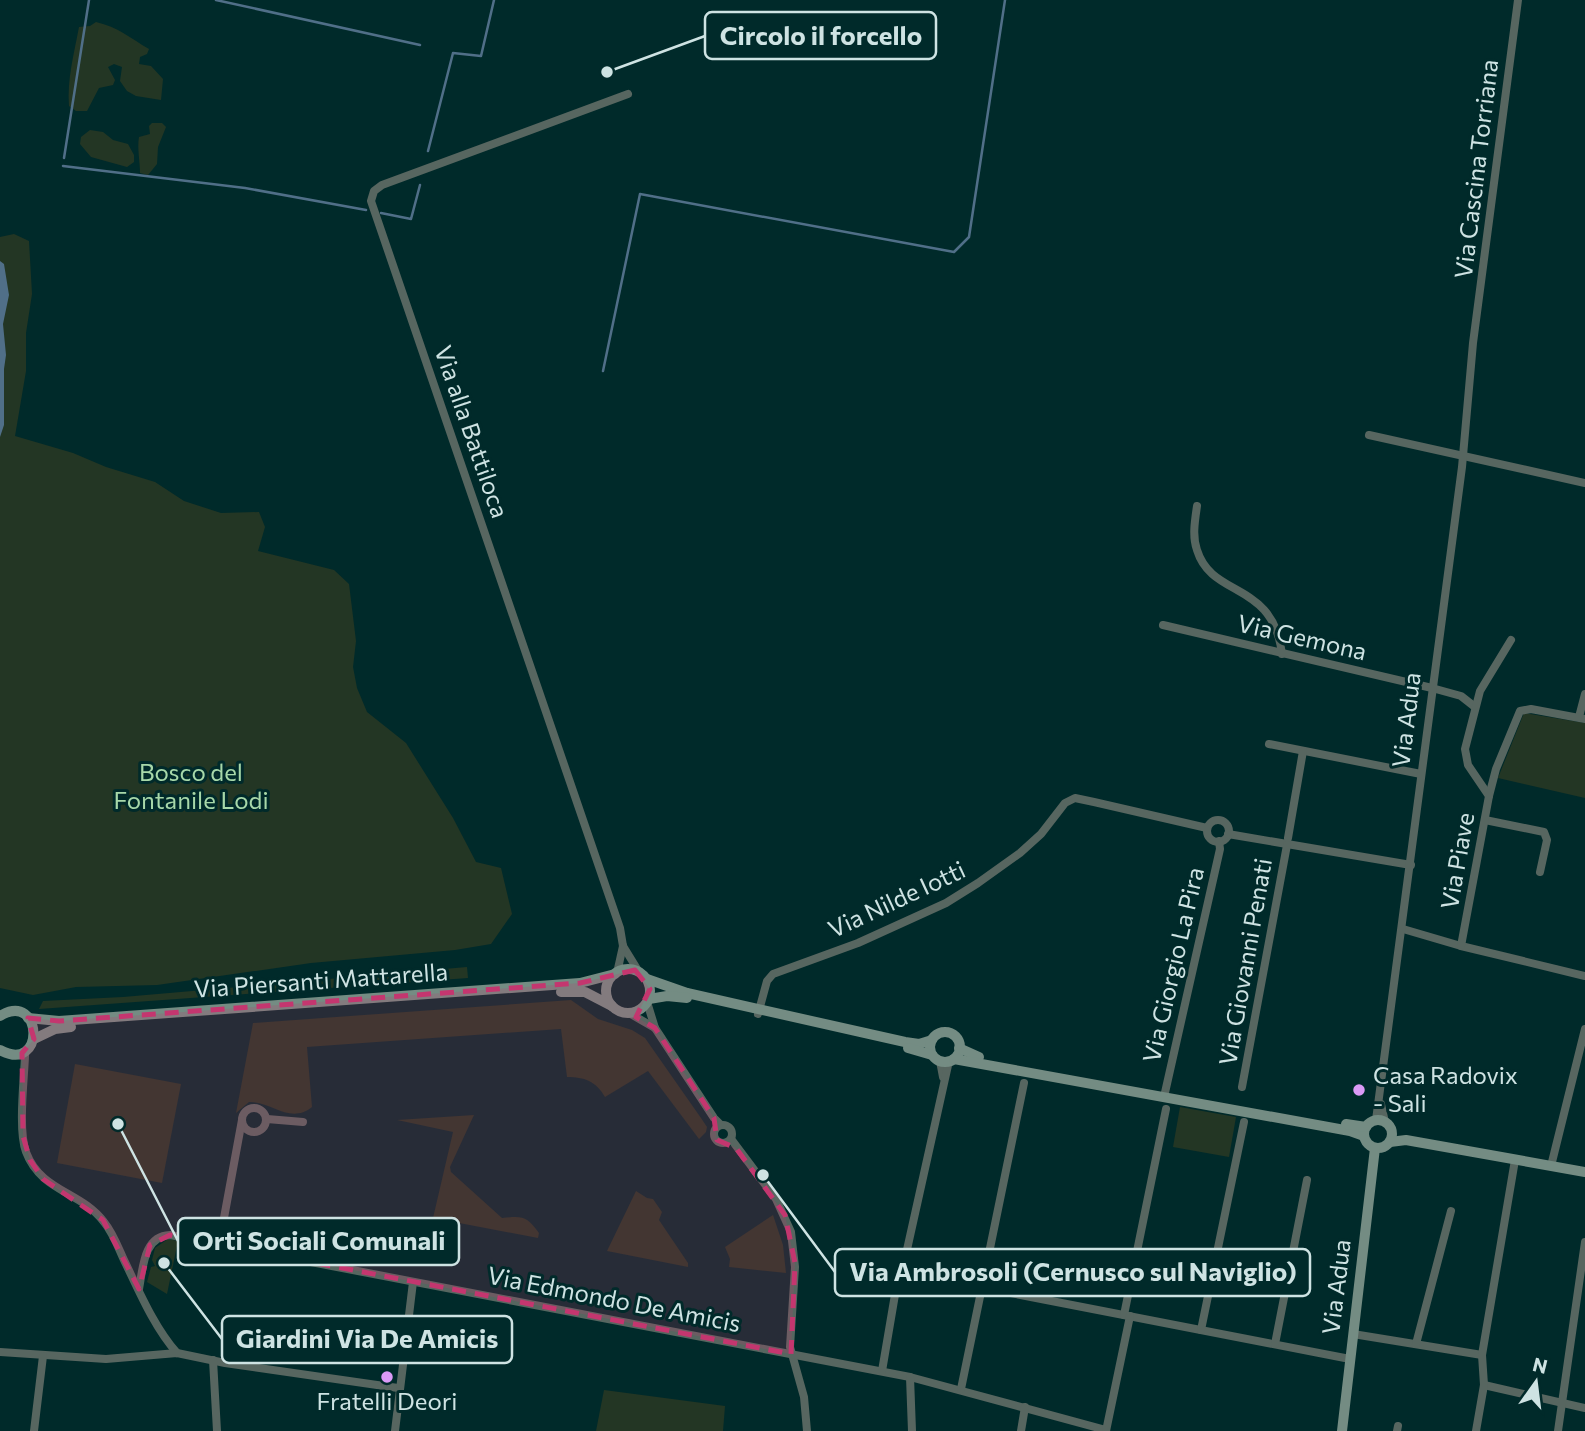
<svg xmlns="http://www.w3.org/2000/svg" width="1585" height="1431" viewBox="0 0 1585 1431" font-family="Commissioner,sans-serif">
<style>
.green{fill:#233624}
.water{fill:#506f88}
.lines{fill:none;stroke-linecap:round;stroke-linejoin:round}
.stream{stroke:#506f88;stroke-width:2.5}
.street{stroke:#576660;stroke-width:8}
.secondary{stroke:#748c83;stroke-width:10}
.marked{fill:#c4366f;fill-opacity:0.2;stroke:#c4366f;stroke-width:5;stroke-dasharray:14 9;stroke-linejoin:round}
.poi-dot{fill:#db9af6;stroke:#002a2a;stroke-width:2.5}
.labels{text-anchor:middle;stroke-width:6;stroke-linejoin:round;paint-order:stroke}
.street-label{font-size:24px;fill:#cee3e3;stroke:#002a2a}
.park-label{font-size:24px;fill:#a7d8a9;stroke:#002a2a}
.poi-label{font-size:24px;fill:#cee3e3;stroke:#002a2a;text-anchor:start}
.leader{fill:none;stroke:#cee3e3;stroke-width:2.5}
.callout-dot{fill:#cee3e3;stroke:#002a2a;stroke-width:2.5}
.callout{fill:#002a2a;stroke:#cee3e3;stroke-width:2.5}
.callout-label{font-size:26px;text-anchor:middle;font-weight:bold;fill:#cee3e3}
</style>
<rect width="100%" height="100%" fill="#002a2a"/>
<g class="green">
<path d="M96,22C118,27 130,38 149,49L147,54L140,57L139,64L151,66L163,79L161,100L136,96L127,91L120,81L122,67L114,64L108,67L115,80L113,85L99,88L87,111H76L69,106C67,79 74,54 79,27L90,26Z"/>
<path d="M152,123H162L166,127L158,147L157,164L148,175L140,173C140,162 137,148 139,137L150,134L149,126Z"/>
<polygon points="90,130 103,132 113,140 128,144 134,155 134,162 127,167 91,157 80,144 81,137"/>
<polygon points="14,234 29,241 32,294 26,333 26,371 15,436 73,453 106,467 155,482 184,501 221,513 259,512 265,527 258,551 334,570 349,584 356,641 353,667 357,688 367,712 406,743 453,818 476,862 501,868 512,914 491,944 455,950 311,963 157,985 76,987 33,995 0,988 0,237"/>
<polygon points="1524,713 1585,723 1585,798 1498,778"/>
<polygon points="467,967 468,978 39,1009 43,1001 123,997"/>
<path d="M571,1000L598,1019L632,1030L645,1038L701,1118L707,1127L706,1132L699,1139L648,1071L605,1097C596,1081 584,1077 567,1077L561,1029L307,1047L312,1107C290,1125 271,1101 249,1102L236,1113L253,1023Z"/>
<polygon points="75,1064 181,1084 162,1183 57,1163"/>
<polygon points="1180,1107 1236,1117 1229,1157 1173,1147"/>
<path d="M474,1115L450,1167L451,1172L502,1218C524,1216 526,1216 539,1233L538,1238L433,1218L453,1132L397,1120Z"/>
<polygon points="636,1191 647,1198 653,1199 662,1212 659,1220 688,1263 688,1267 607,1251"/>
<polygon points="773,1215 783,1245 786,1273 729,1267 730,1259 725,1247"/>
<polygon points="168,1239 178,1241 167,1294 147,1282 151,1267 155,1266 152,1260 155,1248"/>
<polygon points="1029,1256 1082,1266 1077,1296 1023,1286"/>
<polygon points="604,1390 725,1406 723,1431 596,1431"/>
</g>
<polygon class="water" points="0,261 4,264 9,295 3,324 6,355 4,369 4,425 0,437"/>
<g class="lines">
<g class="stream">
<polyline points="216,0 420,45"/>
<polyline points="428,151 453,53 481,56 494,0"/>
<polyline points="64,158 89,0"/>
<polyline points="63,166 245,188 366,210"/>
<polyline points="381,213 411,219 420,185"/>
<polyline points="603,371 640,194 954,252 969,237 1005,0"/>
</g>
<g class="street">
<polyline points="628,94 382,185 374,191 371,201 620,928 623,946 639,972"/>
<polyline points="1369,435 1585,483"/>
<path d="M1197,506C1195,520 1192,536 1197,550C1212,599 1273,580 1282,654"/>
<polyline points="1163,625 1432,688 1461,696 1475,707"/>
<polyline points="1579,717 1585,694"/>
<polyline points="1269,744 1421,774"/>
<polyline points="1489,796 1496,769 1520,711 1531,709 1585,719"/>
<polyline points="1485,820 1544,832 1547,840 1540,872"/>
<circle cx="1218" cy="831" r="11"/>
<polyline points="1228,834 1411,865"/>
<polyline points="1288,838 1303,751"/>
<polyline points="1403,929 1461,946 1585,976"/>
<polyline points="1461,946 1489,796 1468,765 1465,749 1480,691 1511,640"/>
<polyline points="617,973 623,946"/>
<polyline points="647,1002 655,1028 714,1118 721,1125"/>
<polyline points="629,1013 655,1028"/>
<polyline points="758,1014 767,981 773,974 858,943 946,903 978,883 1020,853 1041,834 1065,803 1075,798 1094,802 1207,828"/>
<path d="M22,1053L25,1056C24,1081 18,1130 26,1152C41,1192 81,1191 104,1222C113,1233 118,1247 124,1260C139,1291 154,1327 177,1353"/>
<polyline points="940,1061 943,1077"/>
<polyline points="1242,1087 1287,845"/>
<polyline points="1164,1097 1220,849 1219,841"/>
<polyline points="1381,1104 1385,1122"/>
<circle cx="254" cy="1120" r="12"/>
<polyline points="267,1119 303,1122"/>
<polyline points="1376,1120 1462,467 1473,343 1518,0"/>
<circle cx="723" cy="1134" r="9"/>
<polyline points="731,1139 776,1199 791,1232 795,1267 790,1347 804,1397 807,1431"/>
<polyline points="1552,1162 1585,1029"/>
<polyline points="219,1245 242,1120"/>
<polyline points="902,1272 1350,1359"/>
<path d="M139,1289C143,1269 143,1236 170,1235L910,1377L1106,1430"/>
<polyline points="1124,1315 1166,1109"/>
<polyline points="1201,1330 1244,1122"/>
<polyline points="1353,1334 1482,1355"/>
<polyline points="1275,1344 1307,1180"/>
<polyline points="1416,1344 1451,1211"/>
<polyline points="0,1352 106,1359 177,1353 225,1363 398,1388"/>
<polyline points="213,1360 217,1431"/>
<polyline points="882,1371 898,1277 902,1272 949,1061"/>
<polyline points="910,1377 912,1431"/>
<polyline points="1484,1385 1585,1408"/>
<polyline points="961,1389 1024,1083"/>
<polyline points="34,1431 43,1356"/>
<polyline points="395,1431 413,1282"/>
<polyline points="1021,1431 1025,1407"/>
<polyline points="1106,1431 1130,1316"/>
<polyline points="1397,1431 1398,1426"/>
<polyline points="1476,1431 1484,1385 1482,1355 1515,1160"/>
<polyline points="1558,1431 1585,1242"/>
</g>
<g class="secondary">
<circle cx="628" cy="991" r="22"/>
<polyline points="647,979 687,993 905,1042 919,1044 932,1040"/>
<polyline points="561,992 585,992 612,1006"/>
<polyline points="649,999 667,996 687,998"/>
<path d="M0,1016C43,990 46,1075 0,1050"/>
<polyline points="28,1018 59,1021 580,983 615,974"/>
<circle cx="945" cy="1047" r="15"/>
<polyline points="34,1039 55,1029 71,1027"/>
<polyline points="908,1048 932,1055"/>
<polyline points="959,1048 979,1057"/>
<polyline points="954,1059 1350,1131 1364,1136"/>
<circle cx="1378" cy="1134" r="14"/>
<polyline points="1346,1124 1366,1127"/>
<polyline points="1390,1142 1406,1140 1585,1172"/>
<polyline points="1342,1431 1375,1148"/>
</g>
</g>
<path class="marked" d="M635,970L650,989L636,1017L655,1028L714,1118L717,1140L736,1148L785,1215L795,1263L791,1354L170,1235L150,1245L139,1289L103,1220L43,1179L30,1160L23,1136L22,1053L34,1039L28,1018L59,1021L580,983Z"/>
<g class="poi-dot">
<circle cx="1359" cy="1090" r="7"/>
<circle cx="387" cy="1377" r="7"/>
</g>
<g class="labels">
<g class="street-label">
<text transform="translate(1477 169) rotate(-83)" y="8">Via Cascina Torriana</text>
<text transform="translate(471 432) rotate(71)" y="8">Via alla Battiloca</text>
<text transform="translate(1302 638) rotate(13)" y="8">Via Gemona</text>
<text transform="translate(1407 720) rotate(-83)" y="8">Via Adua</text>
<text transform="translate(1458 861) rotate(-80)" y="8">Via Piave</text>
<text transform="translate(897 900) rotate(-25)" y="8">Via Nilde Iotti</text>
<text transform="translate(1246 962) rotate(-80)" y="8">Via Giovanni Penati</text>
<text transform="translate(1174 965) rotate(-77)" y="8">Via Giorgio La Pira</text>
<text transform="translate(321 981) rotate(-4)" y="8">Via Piersanti Mattarella</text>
<text transform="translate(1337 1287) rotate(-83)" y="8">Via Adua</text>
<text transform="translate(614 1300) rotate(11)" y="8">Via Edmondo De Amicis</text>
</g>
<g class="park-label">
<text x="191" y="781">Bosco del<tspan x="191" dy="28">Fontanile Lodi</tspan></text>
</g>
<g class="poi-label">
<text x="1373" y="1084">Casa Radovix<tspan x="1373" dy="28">- Sali</tspan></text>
<text x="387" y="1410" text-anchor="middle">Fratelli Deori</text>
</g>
</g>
<path class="leader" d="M607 72L705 36M118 1124L178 1241M763 1175L835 1272M164 1263L222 1339"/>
<g class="callout-dot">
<circle cx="607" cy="72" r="7"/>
<circle cx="118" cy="1124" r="7"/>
<circle cx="763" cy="1175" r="7"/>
<circle cx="164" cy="1263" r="7"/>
</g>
<g class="callout">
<rect x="705" y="12" width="231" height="47" rx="7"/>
<rect x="178" y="1218" width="281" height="47" rx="7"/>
<rect x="835" y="1249" width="475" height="47" rx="7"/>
<rect x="222" y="1316" width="290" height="47" rx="7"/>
</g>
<g class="callout-label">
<text x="821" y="45">Circolo il forcello</text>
<text x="319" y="1250">Orti Sociali Comunali</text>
<text x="1073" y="1281">Via Ambrosoli (Cernusco sul Naviglio)</text>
<text x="367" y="1348">Giardini Via De Amicis</text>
</g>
<g transform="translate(1536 1382) rotate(14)" stroke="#002a2a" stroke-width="5" paint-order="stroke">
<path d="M0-5L12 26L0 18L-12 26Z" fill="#cee3e3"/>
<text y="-10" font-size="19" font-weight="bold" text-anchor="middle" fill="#cee3e3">N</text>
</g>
</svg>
